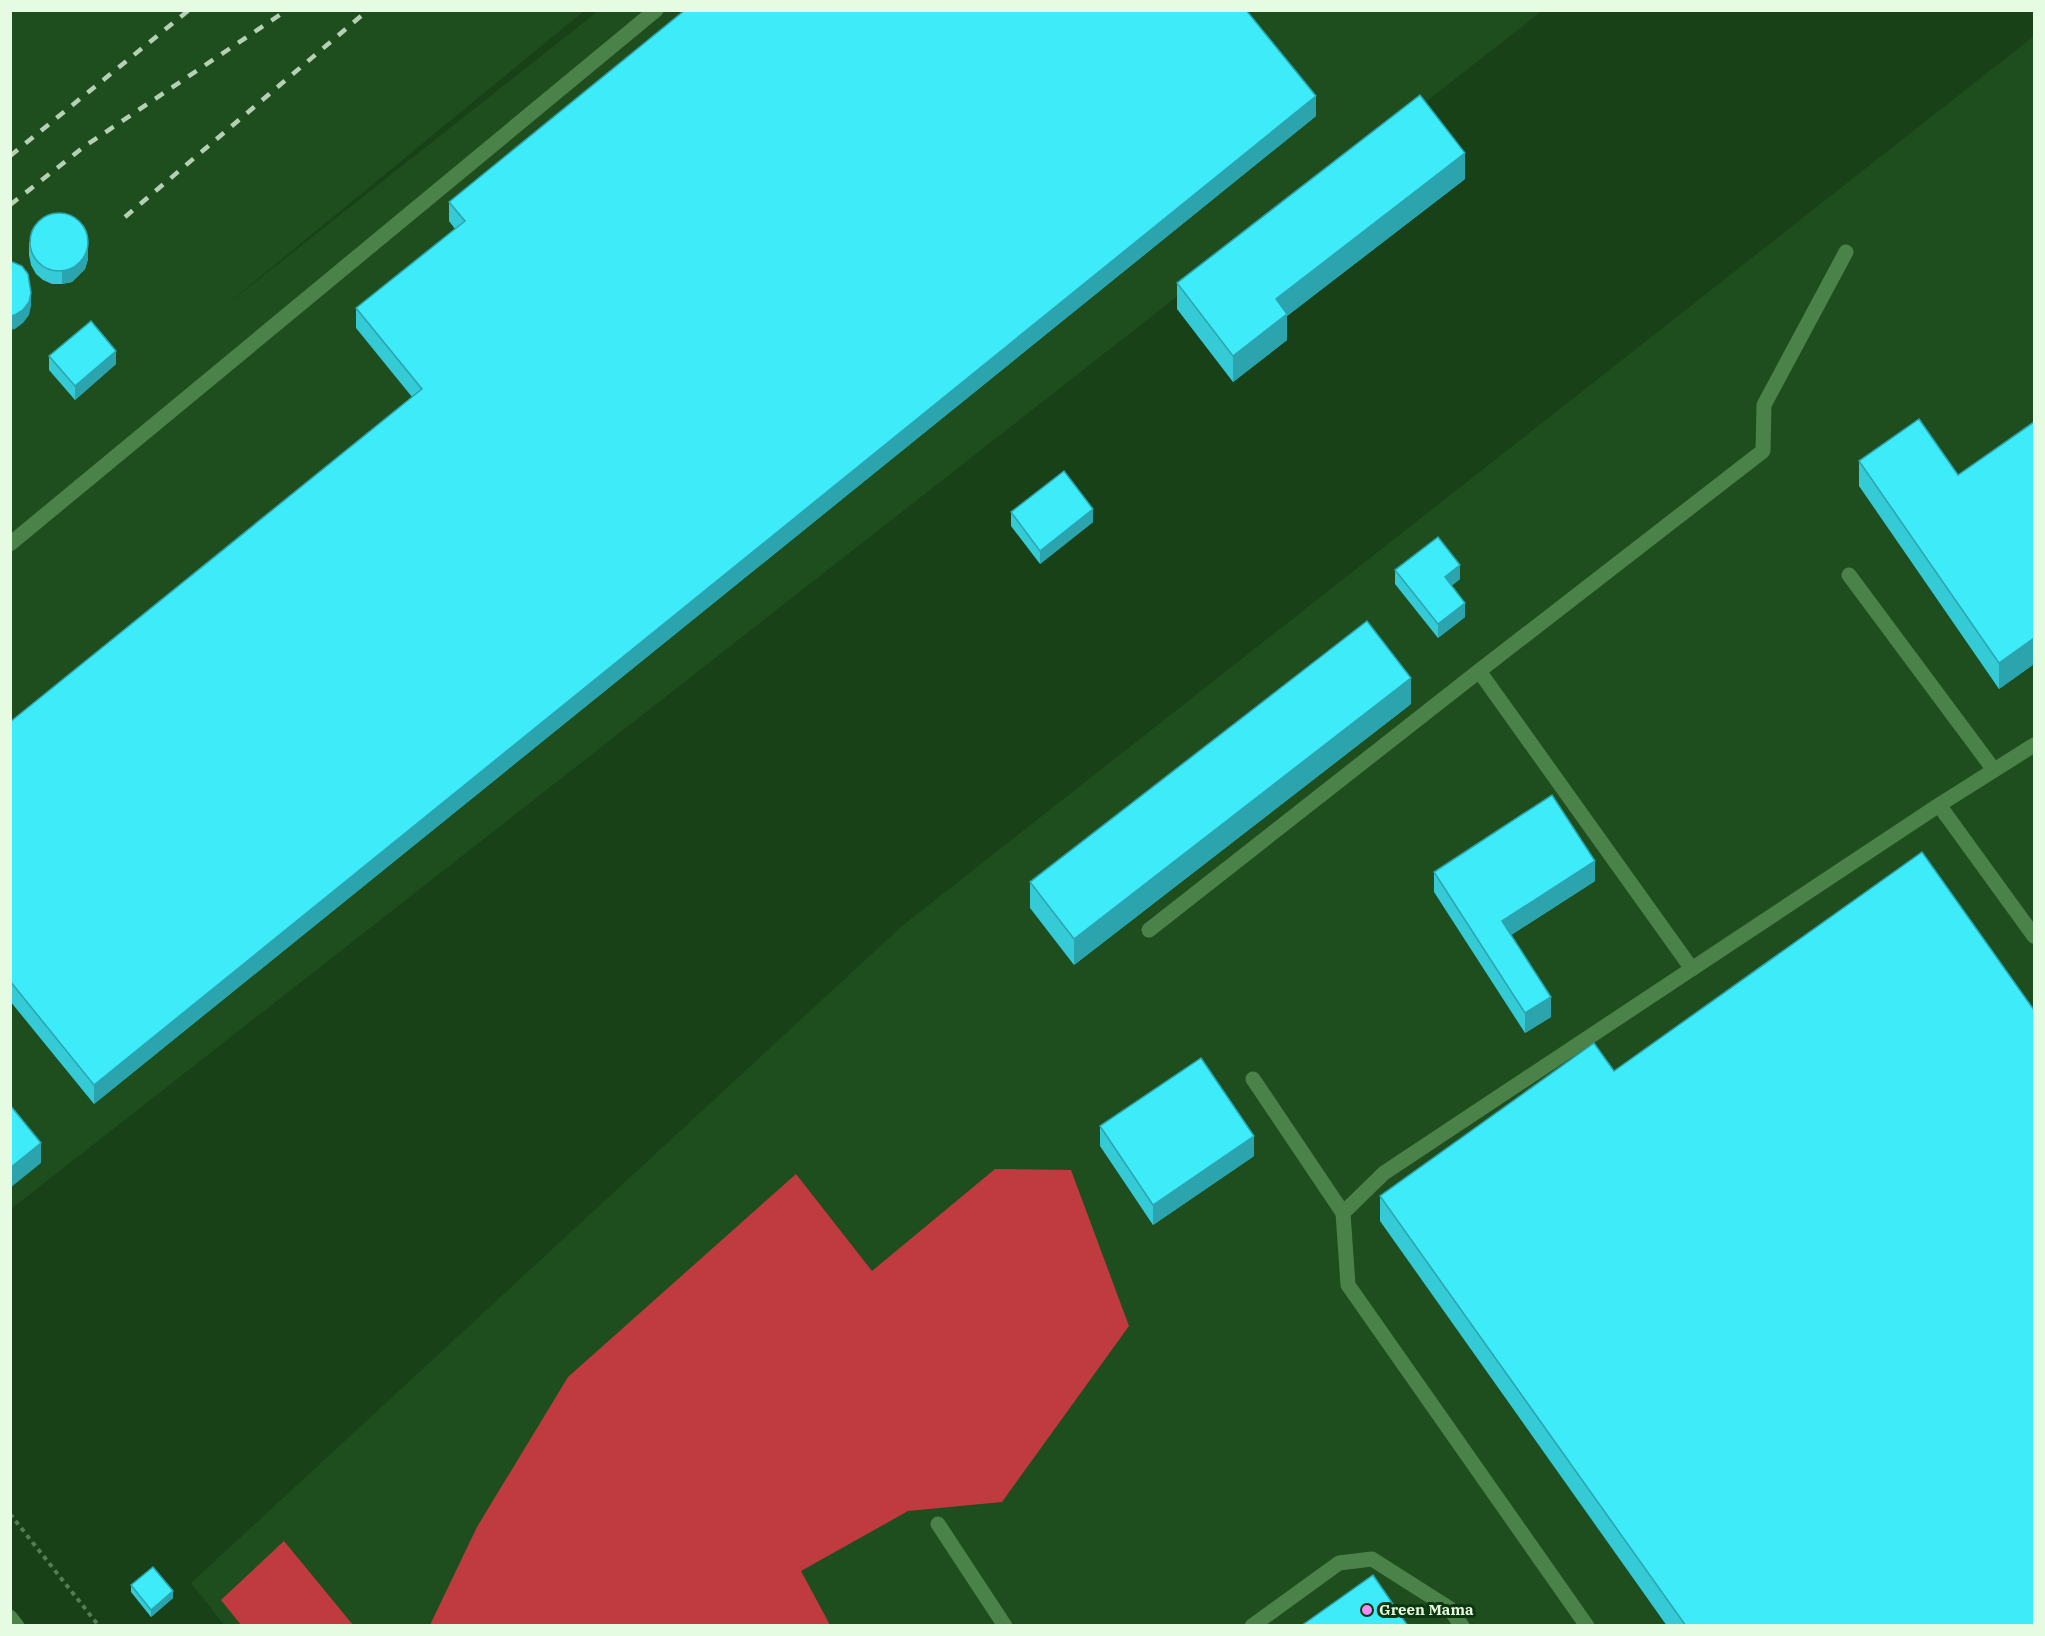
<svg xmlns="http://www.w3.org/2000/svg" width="2045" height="1636" viewBox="0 0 2045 1636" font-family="'IBM Plex Serif',serif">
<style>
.built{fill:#1e4d1e}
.forest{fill:#c03b3f}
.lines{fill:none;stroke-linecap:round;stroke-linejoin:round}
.path{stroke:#577b57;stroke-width:4;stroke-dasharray:4.5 4.5;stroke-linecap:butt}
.minor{stroke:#4b8249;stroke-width:15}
.rail{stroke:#b5d0b3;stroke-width:4.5;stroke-dasharray:10 10;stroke-linecap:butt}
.wall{fill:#34cad6}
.shaded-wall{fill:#2ba4ae}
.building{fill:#3debf9;stroke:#2ba4ae;stroke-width:1.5}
.poi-dot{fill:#ee8cf8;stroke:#0c360d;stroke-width:2}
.labels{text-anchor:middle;stroke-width:6;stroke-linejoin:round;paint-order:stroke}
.poi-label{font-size:15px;font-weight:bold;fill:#e5fce3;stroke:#0c360d;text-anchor:start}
</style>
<rect width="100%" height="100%" fill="#184118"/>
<g class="built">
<polygon points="11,11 584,11 221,309 598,11 1542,11 11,1209"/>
<polygon points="2034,36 2034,1625 225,1626 191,1583 902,926"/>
</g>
<g class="forest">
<polygon points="995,1169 1071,1170 1129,1326 1002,1502 908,1511 801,1571 830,1625 430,1625 477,1527 568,1377 796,1174 872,1271"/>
<polygon points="284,1541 353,1625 241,1625 221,1600"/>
</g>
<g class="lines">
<polyline class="path" points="10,1514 99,1626"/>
<g class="minor">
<polyline points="10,544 656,10"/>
<polyline points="1849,575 1994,770"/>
<polyline points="2034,745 1939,805 2034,936"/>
<polyline points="1149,930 1479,671"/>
<polyline points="1692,969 1479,671 1763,451 1764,405 1846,252"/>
<polyline points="1253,1079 1343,1213"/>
<polyline points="938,1524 1005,1626"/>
<polyline points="10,1617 17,1626"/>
<polyline points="1252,1626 1339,1563 1372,1559 1449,1608 1462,1626"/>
<polyline points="1587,1626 1348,1285 1343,1213 1384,1173 1939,805"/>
</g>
<g class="rail">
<polyline points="10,156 189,10"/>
<polyline points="10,205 85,146 287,10"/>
<polyline points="125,217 368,10"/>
</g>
</g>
<g class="wall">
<polygon points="1316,116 94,1104 10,1001 10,722 412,397 356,328 356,308 455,229 449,221 449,202"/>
<polygon points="1465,179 1287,316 1287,340 1233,382 1177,309 1177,283"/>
<polygon points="29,242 88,259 85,269 72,282 62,284 52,284 43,280 36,274 31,265 29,255"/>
<polygon points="49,356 116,364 75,400 49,370"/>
<polygon points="2034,422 2034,664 1999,689 1859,486 1859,461 1958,475"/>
<polygon points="1011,512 1093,522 1040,564 1011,526"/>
<polygon points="1395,570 1460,579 1451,586 1465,617 1438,638 1395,584"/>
<polygon points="1411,704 1074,965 1030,908 1030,882"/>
<polygon points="1434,872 1595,881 1511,935 1551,1017 1525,1033 1434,892"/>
<polygon points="1614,1071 2034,1626 1667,1626 1380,1221 1380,1196"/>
<polygon points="1100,1126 1254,1156 1153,1225 1100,1146"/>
<polygon points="131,1585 173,1598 151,1617 131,1592"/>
</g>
<g class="shaded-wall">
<polygon points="1316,96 1316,116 94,1104 94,1085"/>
<polygon points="1465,153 1465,179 1287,316 1287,340 1233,382 1233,356 1276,299"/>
<polygon points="88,246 88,259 85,269 72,282 62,284 62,271"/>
<polygon points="31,293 31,306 29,315 23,323 15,329 10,330 10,316"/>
<polygon points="116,351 116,364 75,400 75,386"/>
<polygon points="1093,509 1093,522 1040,564 1040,551"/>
<polygon points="1460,565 1460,579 1445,591 1445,577"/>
<polygon points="1465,603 1465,617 1438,638 1438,624"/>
<polygon points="2034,638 2034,664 1999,689 1999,663"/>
<polygon points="1411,678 1411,704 1074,965 1074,939"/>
<polygon points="1595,861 1595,881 1502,941 1502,921"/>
<polygon points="1551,997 1551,1017 1525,1033 1525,1013"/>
<polygon points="1254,1136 1254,1156 1153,1225 1153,1205"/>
<polygon points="41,1143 41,1163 10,1188 10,1168"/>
<polygon points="173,1591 173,1598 151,1617 151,1610"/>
</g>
<g class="building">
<polygon points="685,10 1246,10 1316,96 94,1085 10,981 10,722 422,389 356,308 465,221 449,202"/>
<polygon points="1420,95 1465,153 1276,299 1287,314 1233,356 1177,283"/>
<circle cx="59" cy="242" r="29"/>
<polygon points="10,261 22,266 28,274 31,293 29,302 23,310 15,315 10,316"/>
<polygon points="91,321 116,351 75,386 49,356"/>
<polygon points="1919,419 1958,475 2034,422 2034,638 1999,663 1859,461"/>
<polygon points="1064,471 1093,509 1040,551 1011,512"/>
<polygon points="1438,537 1460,565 1445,577 1465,603 1438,624 1395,570"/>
<polygon points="1367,621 1411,678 1074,939 1030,882"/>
<polygon points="1552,795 1595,861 1502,921 1551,997 1525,1013 1434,872"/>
<polygon points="1922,852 2034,1010 2034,1626 1686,1626 1380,1196 1594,1043 1614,1071"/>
<polygon points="1201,1058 1254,1136 1153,1205 1100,1126"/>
<polygon points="10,1105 41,1143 10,1168"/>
<polygon points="153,1567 173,1591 151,1610 131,1585"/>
<polygon points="1373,1575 1408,1626 1301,1626"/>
</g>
<circle class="poi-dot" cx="1367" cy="1610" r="6"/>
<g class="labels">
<g class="poi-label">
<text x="1379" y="1615">Green Mama</text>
</g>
</g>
<rect width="2045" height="1636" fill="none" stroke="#e5fce3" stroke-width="24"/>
</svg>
